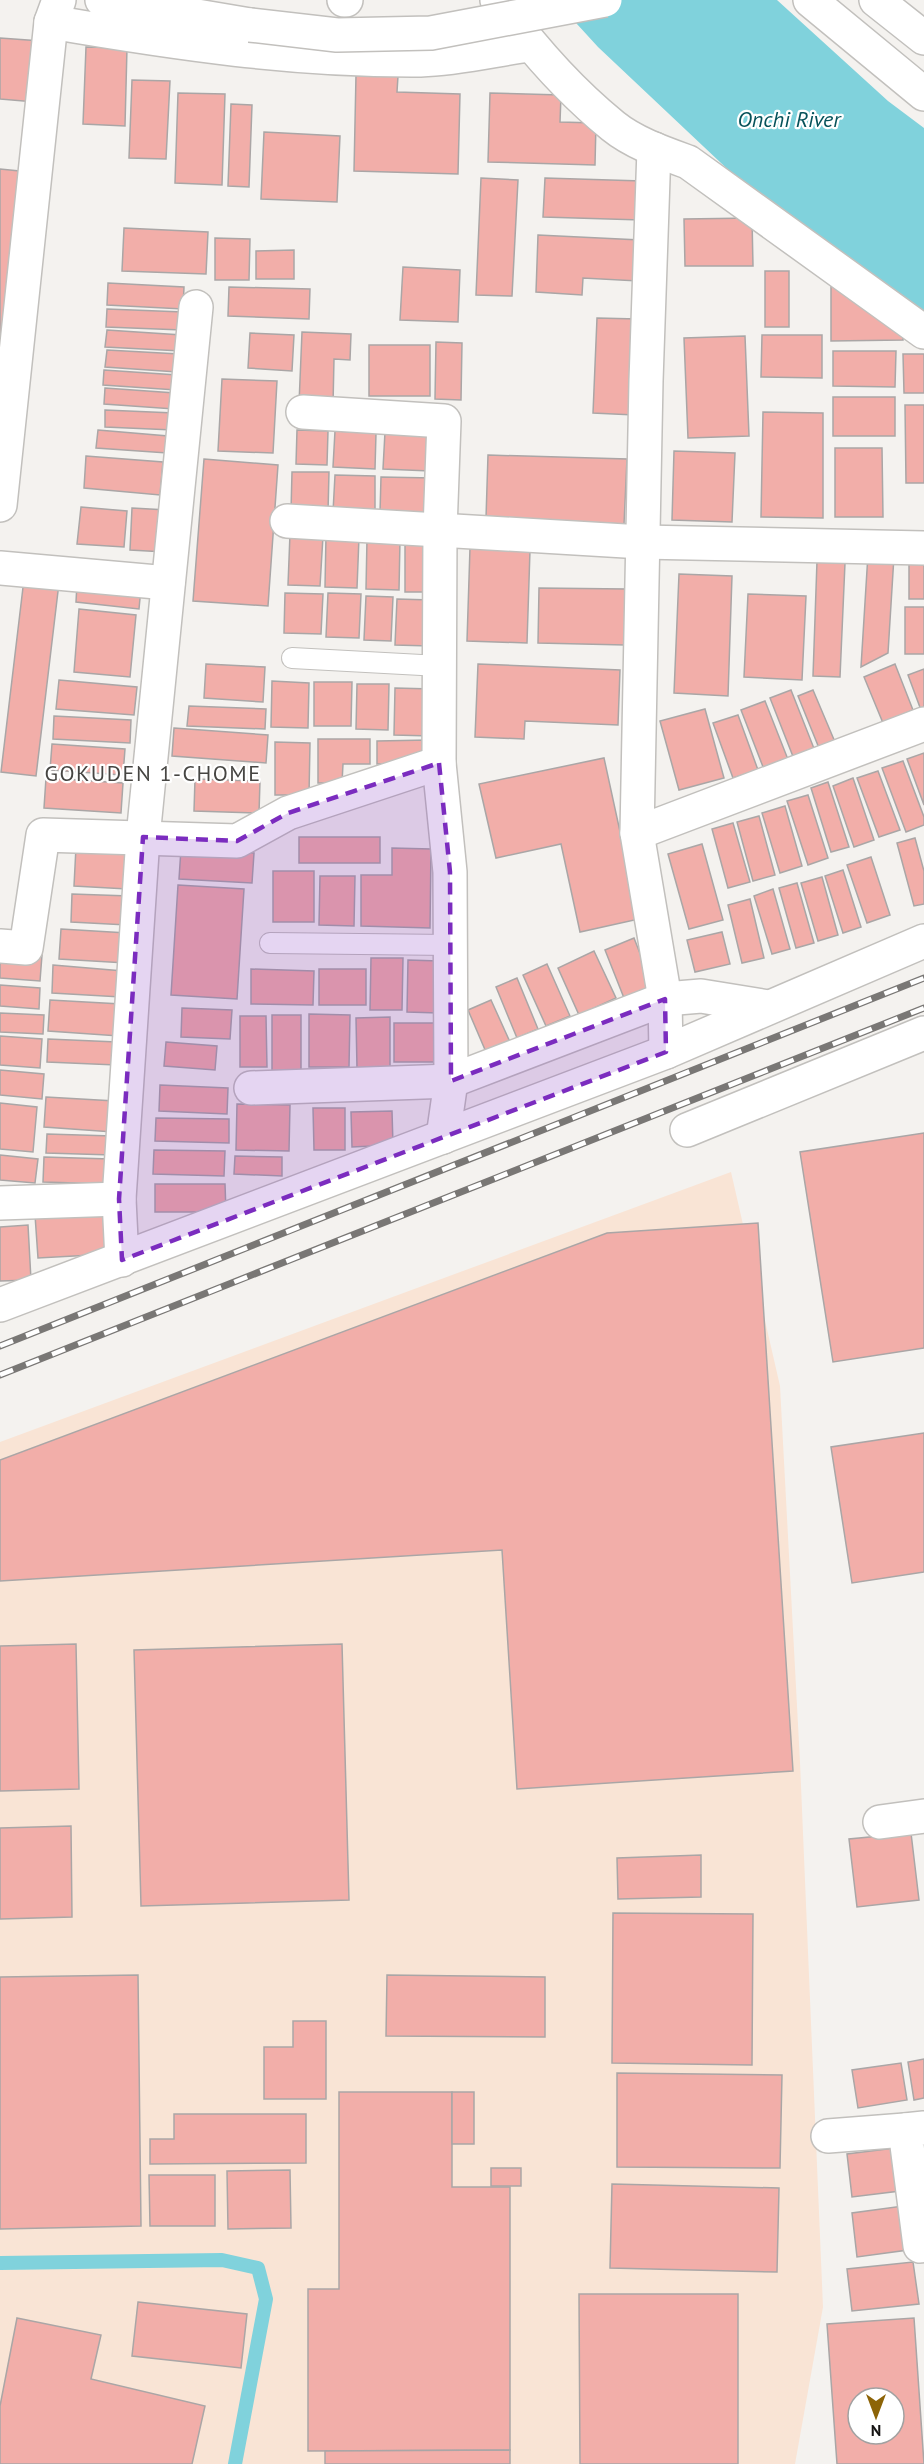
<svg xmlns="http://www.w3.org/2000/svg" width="924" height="2464" viewBox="0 0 924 2464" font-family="'PT Sans',sans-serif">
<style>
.industrial{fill:#f9e4d5}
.water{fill:#80d2dc}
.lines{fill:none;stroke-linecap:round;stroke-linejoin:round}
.stream{stroke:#80d2dc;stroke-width:14}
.building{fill:#f2aea9;stroke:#aaa6a6;stroke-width:1.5;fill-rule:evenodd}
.service-casing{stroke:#c2c0bd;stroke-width:22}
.minor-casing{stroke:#c2c0bd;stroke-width:36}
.tertiary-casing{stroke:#c2c0bd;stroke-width:36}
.service{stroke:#fff;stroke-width:20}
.minor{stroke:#fff;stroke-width:33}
.tertiary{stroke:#fff;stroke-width:33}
.rail-casing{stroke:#797775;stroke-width:7}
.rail{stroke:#fff;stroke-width:4.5;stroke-dasharray:14;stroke-linecap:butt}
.tertiary-bridge-casing{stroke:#c2c0bd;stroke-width:36;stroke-linecap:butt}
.tertiary-bridge{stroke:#fff;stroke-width:33}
.marked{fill:#7b2cbf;fill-opacity:0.2;stroke:#7b2cbf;stroke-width:4.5;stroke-dasharray:12 8;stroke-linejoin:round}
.labels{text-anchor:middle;stroke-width:4.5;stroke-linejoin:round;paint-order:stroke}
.water-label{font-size:22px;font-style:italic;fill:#06525a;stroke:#fff}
.neighbourhood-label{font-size:22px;letter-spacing:1.5px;fill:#464542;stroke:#fff}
</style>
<rect width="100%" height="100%" fill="#f4f2ef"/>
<polygon class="industrial" points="731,1172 780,1386 800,1762 823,2307 795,2464 0,2464 0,1442"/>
<polygon class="water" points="555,0 777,0 888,101 924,128 924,320 739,180 598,47"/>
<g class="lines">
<polyline class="stream" points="0,2263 222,2260 258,2268 266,2299 235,2464"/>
</g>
<g class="building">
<polygon points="0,38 41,41 35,102 0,99"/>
<polygon points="86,47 127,48 125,126 83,124"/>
<polygon points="356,75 398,76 397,92 460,94 458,174 354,171"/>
<polygon points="132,80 170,81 166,159 129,158"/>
<polygon points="178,93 225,94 222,185 175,183"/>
<polygon points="490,93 561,95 560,122 596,123 595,165 488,162"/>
<polygon points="231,104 252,105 249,187 228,186"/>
<polygon points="264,132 340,136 337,202 261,199"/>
<polygon points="0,169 29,172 0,401"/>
<polygon points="481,178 518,180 512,296 476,295"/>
<polygon points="545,178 642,181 641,220 543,217"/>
<polygon points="752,218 753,266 685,266 684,219"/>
<polygon points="124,228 208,232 206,274 122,271"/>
<polygon points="538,235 640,240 638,281 583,278 582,295 536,292"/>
<polygon points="215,238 250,239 249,280 215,280"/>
<polygon points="294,250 294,279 256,279 256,251"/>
<polygon points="403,267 460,270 458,322 400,320"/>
<rect x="765" y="271" width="24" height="56"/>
<polygon points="831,279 903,325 903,340 831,341"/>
<polygon points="108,283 184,287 183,309 107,305"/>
<polygon points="229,287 310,289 309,319 228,316"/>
<polygon points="107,309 183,312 182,330 106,327"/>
<polygon points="597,318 637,319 634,415 593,413"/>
<polygon points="107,330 182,335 181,351 105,347"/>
<polygon points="302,332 351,334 350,360 334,359 333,405 299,404"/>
<polygon points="250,333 294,335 292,371 248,368"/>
<polygon points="762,335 822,335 822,378 761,377"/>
<polygon points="745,336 749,436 688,438 684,338"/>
<polygon points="436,342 462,343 461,400 435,399"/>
<rect x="369" y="345" width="61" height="51"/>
<polygon points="107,350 179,354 177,372 105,367"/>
<polygon points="833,351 896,351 895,387 833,386"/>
<polygon points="903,354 924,354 924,393 904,393"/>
<polygon points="104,370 177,375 176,390 103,385"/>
<polygon points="222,379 277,381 273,453 218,451"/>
<polygon points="105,388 175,393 174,409 104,404"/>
<rect x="833" y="397" width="62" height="39"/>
<polygon points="905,405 924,405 924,483 906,483"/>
<polygon points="105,410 174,413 173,430 105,427"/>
<polygon points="763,412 823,413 823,518 761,517"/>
<polygon points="98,430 168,436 167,453 96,448"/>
<polygon points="297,430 328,431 327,465 296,464"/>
<polygon points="335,431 376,433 375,469 333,467"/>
<polygon points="385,432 431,434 430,471 383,469"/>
<polygon points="835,448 882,448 883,517 835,517"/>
<polygon points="674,451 735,453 732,522 672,520"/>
<polygon points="488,455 627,459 624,524 486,518"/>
<polygon points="86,456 163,462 160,495 84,488"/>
<polygon points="204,459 278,465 268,606 193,601"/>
<polygon points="292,472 329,472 328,512 291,511"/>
<polygon points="335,475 375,476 375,513 333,512"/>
<polygon points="381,477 433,478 433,514 380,513"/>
<polygon points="81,507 127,511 124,547 77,544"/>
<polygon points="132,508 167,510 165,552 130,550"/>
<polygon points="290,534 323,536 320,586 288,585"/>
<polygon points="326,536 359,537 357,588 325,587"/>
<polygon points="367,539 400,540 399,590 366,589"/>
<rect x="405" y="540" width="27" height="52"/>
<polygon points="470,548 530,550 527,643 467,641"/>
<polygon points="868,554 894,556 888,653 861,667"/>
<rect x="909" y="556" width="15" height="43"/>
<polygon points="817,561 845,563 840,677 813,676"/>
<polygon points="679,574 732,576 728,696 674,693"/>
<polygon points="24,579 59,583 36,776 1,772"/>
<polygon points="77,583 141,588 139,609 76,602"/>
<polygon points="539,588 626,589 625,645 538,643"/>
<polygon points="285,593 323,594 321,634 284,633"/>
<polygon points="328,593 361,594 359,638 326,637"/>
<polygon points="748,594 806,596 802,680 744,677"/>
<polygon points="366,596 393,597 391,641 364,640"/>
<polygon points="397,599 431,600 430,646 395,645"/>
<rect x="905" y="607" width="19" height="47"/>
<polygon points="79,609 136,615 130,677 74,672"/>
<polygon points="206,664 265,667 263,702 204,698"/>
<polygon points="478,664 620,670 618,725 525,721 524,739 475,737"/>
<polygon points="895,664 913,710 883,723 864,677"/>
<polygon points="924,669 924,708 921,710 908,675"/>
<polygon points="59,680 137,687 134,715 56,709"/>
<polygon points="272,681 309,683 308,728 271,727"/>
<polygon points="314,682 352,682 351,726 314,726"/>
<polygon points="357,684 389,684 388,730 356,729"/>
<polygon points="395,688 432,689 431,736 394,735"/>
<polygon points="791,690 815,751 794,759 770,698"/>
<polygon points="813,690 835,742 819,748 798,696"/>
<polygon points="765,701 789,762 765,772 741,710"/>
<polygon points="189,706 266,709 265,729 187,726"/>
<polygon points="705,709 724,778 679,790 660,721"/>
<polygon points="738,715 758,770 733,778 713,723"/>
<polygon points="54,716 131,720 130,743 53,739"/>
<polygon points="174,728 268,735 266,763 172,756"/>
<polygon points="318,739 370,739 370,764 343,764 342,783 318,783"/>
<polygon points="428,740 428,763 377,764 377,741"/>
<polygon points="275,742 310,743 309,795 275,795"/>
<polygon points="52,744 125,749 123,775 50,770"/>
<polygon points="924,753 924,805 907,759"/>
<polygon points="604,758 639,919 580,932 561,844 496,858 479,784"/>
<polygon points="903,761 924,817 924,825 906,832 882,768"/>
<polygon points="878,771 900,830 879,837 857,778"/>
<polygon points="46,778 123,783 121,813 44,808"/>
<polygon points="853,778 874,840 854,847 833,786"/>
<polygon points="195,779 260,781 259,813 194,811"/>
<polygon points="828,782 849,847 831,852 811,788"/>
<polygon points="808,795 828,858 808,865 787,801"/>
<polygon points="785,806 802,866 780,873 762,813"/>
<polygon points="759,816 775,875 753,881 737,822"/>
<polygon points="733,823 750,882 728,888 712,829"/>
<rect x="299" y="837" width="81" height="26"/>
<polygon points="915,838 924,871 924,904 914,906 897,843"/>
<polygon points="702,844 723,920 689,929 668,854"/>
<polygon points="76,847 129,849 127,889 74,886"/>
<polygon points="392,848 431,849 430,928 361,926 361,875 392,875"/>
<polygon points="181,849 254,853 252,883 179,879"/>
<polygon points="871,857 890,915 867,923 847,865"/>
<polygon points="843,870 861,927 843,933 825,876"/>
<rect x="273" y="871" width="41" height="51"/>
<polygon points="320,876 355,876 354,926 319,925"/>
<polygon points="822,877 838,935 818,941 801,883"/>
<polygon points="797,883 814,943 796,948 779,888"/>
<polygon points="178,885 244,889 237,999 171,995"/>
<polygon points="773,889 790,949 772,954 754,896"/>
<polygon points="72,894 129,896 127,925 71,922"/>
<polygon points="750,899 764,958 742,963 728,905"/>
<polygon points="61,929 127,933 126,963 59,959"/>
<polygon points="722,932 730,964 695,972 687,940"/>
<polygon points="634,938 653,987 624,998 605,950"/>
<polygon points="594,951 616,998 579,1015 558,968"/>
<polygon points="0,952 42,955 40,981 0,978"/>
<polygon points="371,958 403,958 402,1010 370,1010"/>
<polygon points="408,960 439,961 438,1013 407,1012"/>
<polygon points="547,964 570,1016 546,1026 523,975"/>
<polygon points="53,965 123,971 121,997 52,993"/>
<polygon points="251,969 314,971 313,1005 251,1004"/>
<rect x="319" y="969" width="47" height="36"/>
<polygon points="517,978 538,1029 517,1038 496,987"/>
<polygon points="0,985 40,988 39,1009 0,1006"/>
<polygon points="50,1000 121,1004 119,1036 48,1031"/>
<polygon points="491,1000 510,1042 486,1052 468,1010"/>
<polygon points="182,1008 232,1010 230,1039 181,1037"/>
<polygon points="0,1013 44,1015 43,1034 0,1032"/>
<polygon points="309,1014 350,1015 349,1067 309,1067"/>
<polygon points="272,1015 301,1015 301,1074 272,1073"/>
<polygon points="240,1016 266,1016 267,1067 240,1067"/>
<polygon points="390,1017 390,1068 357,1068 356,1018"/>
<rect x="394" y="1023" width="49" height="39"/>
<polygon points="0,1036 42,1039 40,1068 0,1065"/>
<polygon points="48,1039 117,1042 116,1065 47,1062"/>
<polygon points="166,1042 217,1046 215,1070 164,1066"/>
<polygon points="0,1070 44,1074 42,1099 0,1095"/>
<polygon points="160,1085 228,1088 227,1114 159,1111"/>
<polygon points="46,1097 115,1101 113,1132 44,1127"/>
<polygon points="0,1103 37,1107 33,1152 0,1149"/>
<polygon points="237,1104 290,1105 289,1151 236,1150"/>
<polygon points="313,1108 345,1108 345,1150 314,1150"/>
<polygon points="392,1111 393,1145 352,1147 351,1112"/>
<polygon points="156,1118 229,1119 229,1143 155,1141"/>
<polygon points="924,1133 924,1348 833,1362 800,1152"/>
<polygon points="47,1134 112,1136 112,1155 46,1153"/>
<polygon points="154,1150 225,1151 224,1176 153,1174"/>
<polygon points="0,1155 38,1159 35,1183 0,1180"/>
<polygon points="235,1156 282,1157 282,1176 234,1174"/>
<polygon points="44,1157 110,1159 110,1184 43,1182"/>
<polygon points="155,1184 225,1184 226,1212 155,1212"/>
<polygon points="108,1212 110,1254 38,1258 35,1215"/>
<polygon points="758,1223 793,1771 517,1789 502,1550 0,1581 0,1460 607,1233"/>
<polygon points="28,1225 31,1280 0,1281 0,1227"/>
<polygon points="924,1433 924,1572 852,1583 831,1447"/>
<polygon points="76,1644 79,1789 0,1791 0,1646"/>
<polygon points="342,1644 349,1900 141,1906 134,1650"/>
<polygon points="71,1826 72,1917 0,1919 0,1828"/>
<polygon points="911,1833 919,1900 857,1907 849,1839"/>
<polygon points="701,1855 701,1897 618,1899 617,1858"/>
<polygon points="613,1913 753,1914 752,2065 612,2063"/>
<polygon points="138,1975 141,2226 0,2229 0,1977"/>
<polygon points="387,1975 545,1977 545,2037 386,2036"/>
<polygon points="293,2021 326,2021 326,2099 264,2099 264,2047 293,2047"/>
<polygon points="924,2059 924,2098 914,2100 908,2062"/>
<polygon points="901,2063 907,2100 858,2108 852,2070"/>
<polygon points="617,2073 782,2075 780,2168 617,2167"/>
<polygon points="339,2092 452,2092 452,2187 510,2187 510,2450 308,2451 308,2289 339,2289"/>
<rect x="452" y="2092" width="22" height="52"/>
<polygon points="174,2114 306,2114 306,2163 150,2164 150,2139 174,2139"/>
<polygon points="895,2148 900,2191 852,2197 847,2154"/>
<rect x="491" y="2168" width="30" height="18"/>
<polygon points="290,2170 291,2228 228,2229 227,2171"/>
<polygon points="149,2175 215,2175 215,2226 150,2226"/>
<polygon points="612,2184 779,2188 777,2272 610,2268"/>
<polygon points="903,2206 908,2250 857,2257 852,2213"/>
<polygon points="913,2262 919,2304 852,2311 847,2269"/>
<polygon points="579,2294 738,2294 738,2464 580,2464"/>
<polygon points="138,2302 247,2314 241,2368 132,2356"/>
<polygon points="17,2318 101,2335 91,2379 205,2406 192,2464 0,2464 0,2406"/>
<path d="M914,2318L924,2464H837L827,2324ZM858,2398H894V2434H858Z"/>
<polygon points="510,2450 510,2464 325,2464 325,2451"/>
</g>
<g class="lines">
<defs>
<g id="service">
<polyline points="292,658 440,666"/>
<polyline points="270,943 450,945"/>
</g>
<g id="minor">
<polyline points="344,0 346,0"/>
<path d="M497,0C530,46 569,90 613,126C634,143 663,153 688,162L924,332"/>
<polyline points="810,0 924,94"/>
<polyline points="876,0 924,38"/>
<path d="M51,22C174,43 296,61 421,60C457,59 494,50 529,45"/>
<polyline points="654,149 646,381 637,833 665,999 666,1052"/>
<polyline points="303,412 444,421 440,530 439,763 450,872 451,1081 443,1137"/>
<polyline points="0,505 51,22 59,0"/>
<polyline points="287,521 642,542 924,548"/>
<polyline points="0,568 168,583"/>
<polyline points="637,833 924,724"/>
<polyline points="0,946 26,948 43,835 237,841 288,813 439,763"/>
<polyline points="251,1088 451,1081 665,999 701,996 768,1007"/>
<polyline points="687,1130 924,1033"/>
<polyline points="0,1203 119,1199"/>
<polyline points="122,1260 119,1199 143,837 196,307"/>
<polyline points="0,1305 666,1052 924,941"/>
<polyline points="880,1822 924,1816"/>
<polyline points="828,2136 905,2130"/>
<polyline points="920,2246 905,2130 924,2128"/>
</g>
<polyline id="tertiary" points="102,0 250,25"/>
</defs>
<use href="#service" class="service-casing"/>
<use href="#minor" class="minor-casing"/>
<use href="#tertiary" class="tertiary-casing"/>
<use href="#service" class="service"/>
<use href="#minor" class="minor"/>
<use href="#tertiary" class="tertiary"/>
<defs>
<g id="rail">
<polyline points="0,1346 924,978"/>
<polyline points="0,1375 924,1008"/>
</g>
</defs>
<use href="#rail" class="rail-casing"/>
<use href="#rail" class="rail"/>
<defs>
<polyline id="tertiary-bridge" points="250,25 337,35 431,33 605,0"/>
</defs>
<use href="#tertiary-bridge" class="tertiary-bridge-casing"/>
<use href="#tertiary-bridge" class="tertiary-bridge"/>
</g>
<path class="marked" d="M439,763L450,872L451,1081L665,999L666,1052L122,1260L119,1199L143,837L237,841L288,813Z"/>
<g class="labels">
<g class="water-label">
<text x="789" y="127">Onchi River</text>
</g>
<g class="neighbourhood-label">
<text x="153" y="781">GOKUDEN 1-CHOME</text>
</g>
</g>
<g transform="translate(876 2416) rotate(180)"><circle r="28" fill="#ffffff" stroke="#a1a1a1" stroke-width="1.5"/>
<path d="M0-4.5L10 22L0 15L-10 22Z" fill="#8d6407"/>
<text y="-9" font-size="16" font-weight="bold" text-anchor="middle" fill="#151413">N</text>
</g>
</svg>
